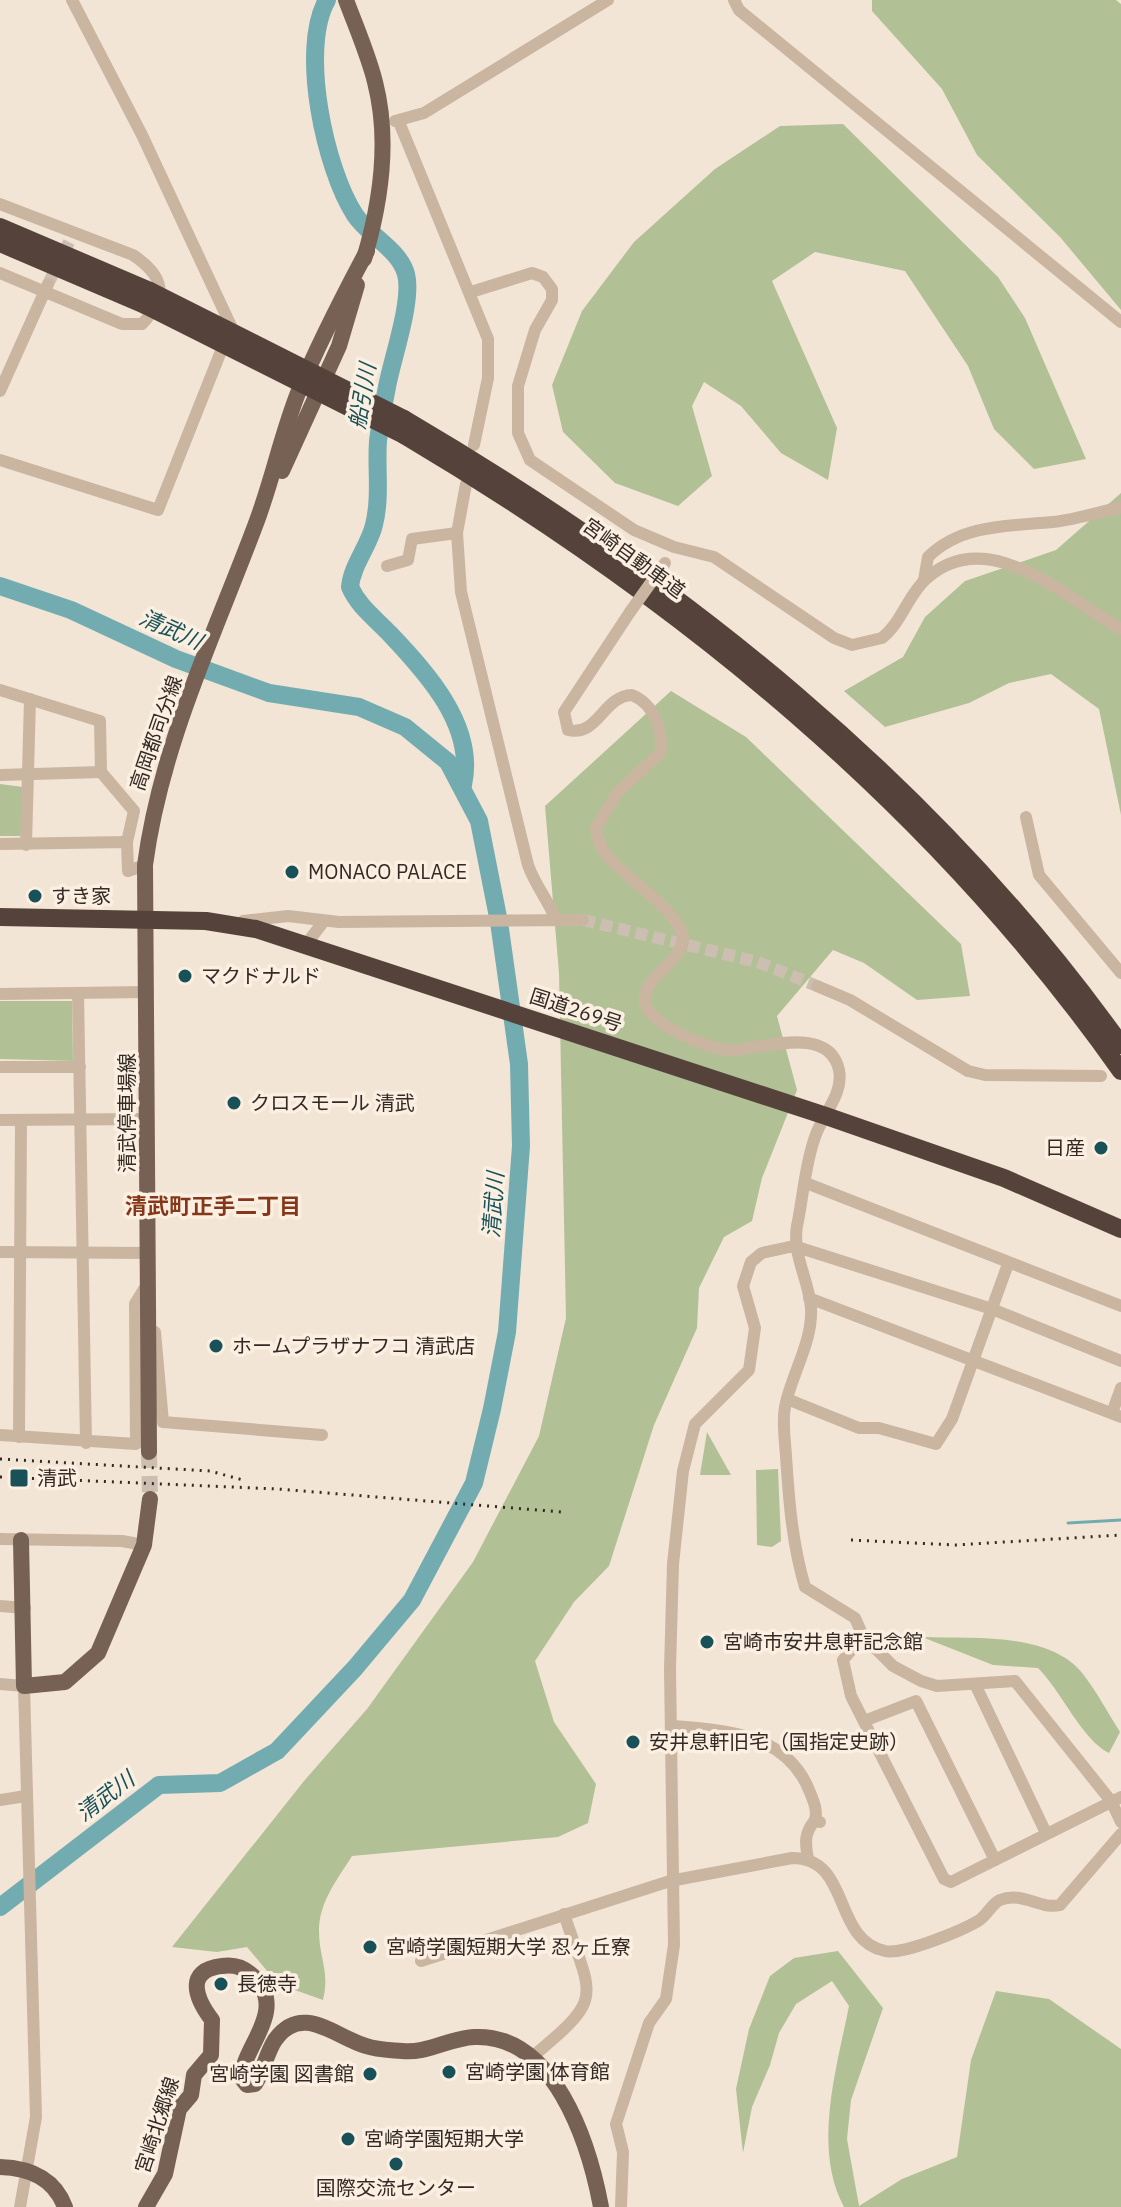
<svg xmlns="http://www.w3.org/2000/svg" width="1121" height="2207" viewBox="0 0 1121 2207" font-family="'IBM Plex Sans','Noto Sans JP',sans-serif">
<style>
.green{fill:#b1c195}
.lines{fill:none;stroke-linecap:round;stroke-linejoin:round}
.stream{stroke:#73acb0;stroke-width:3}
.river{stroke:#73acb0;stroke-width:18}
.minor-tunnel{stroke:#ccbfb2;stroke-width:12;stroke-dasharray:12 6;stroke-linecap:butt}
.major-tunnel{stroke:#ccbfb2;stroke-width:16;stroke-dasharray:16 8;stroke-linecap:butt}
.minor{stroke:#cab5a1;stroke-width:12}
.major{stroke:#776154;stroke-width:16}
.highway{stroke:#55433b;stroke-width:18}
.rail{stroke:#342924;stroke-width:3;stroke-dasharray:2 6;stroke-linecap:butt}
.minor-bridge{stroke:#cab5a1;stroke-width:12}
.highway-bridge{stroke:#55433b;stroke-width:18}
.poi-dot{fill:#185157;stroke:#faefe1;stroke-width:3}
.labels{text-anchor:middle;stroke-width:7;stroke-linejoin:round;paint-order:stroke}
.street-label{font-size:20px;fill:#342924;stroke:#faefe1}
.poi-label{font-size:20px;fill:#342924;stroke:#faefe1;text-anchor:start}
.water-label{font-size:22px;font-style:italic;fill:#185157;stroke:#faefe1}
.neighbourhood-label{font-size:22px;font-weight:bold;fill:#863619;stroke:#faefe1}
</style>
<rect width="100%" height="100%" fill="#f2e5d5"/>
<g class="green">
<polygon points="872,0 1116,0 1121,4 1121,310 1060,237 977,155 942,89 872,11"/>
<polygon points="843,124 998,277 1025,318 1086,459 1034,469 994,429 968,366 905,271 815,252 772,281 837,428 828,480 781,453 741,406 704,382 692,406 712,476 678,506 615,483 563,432 552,385 582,311 634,242 715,169 780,126"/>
<polygon points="1121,493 1121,815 1099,709 1051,674 1009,683 969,703 885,727 844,691 903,657 925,617 965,581 1056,550"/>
<path d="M671,691L746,737L961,944L970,996L917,1000L864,963L833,950L777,1016L797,1090L762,1178L752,1221L724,1237L699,1288L697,1328L654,1425L609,1566L574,1602L535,1661L554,1722L596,1784L588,1823L558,1837L352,1856C337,1880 319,1902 319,1931C319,1958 330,1971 323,2000L278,1984L247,1947L217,1952L172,1947L304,1781L367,1709L473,1562L539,1436L566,1318L559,973L545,806Z"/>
<polygon points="0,784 23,787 22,836 0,836"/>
<polygon points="0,1001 72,1001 73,1061 0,1059"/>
<polygon points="707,1432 731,1475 700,1475"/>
<polygon points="778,1469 781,1541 772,1547 757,1545 756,1470"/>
<path d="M922,1637C971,1639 1050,1631 1083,1674C1097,1692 1108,1713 1120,1732L1109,1753C1082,1740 1062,1692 1038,1668L993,1665Z"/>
<path d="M838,1951L883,2008L851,2100L847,2139L859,2206L902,2179L957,2157L971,2060L996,1991L1049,1999L1121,2049V2207H844C812,2148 837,2067 849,2006L832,1981L796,2004L779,2033L770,2065L752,2107L743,2153L736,2089L749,2029L770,1976L794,1958Z"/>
</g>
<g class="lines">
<polyline class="stream" points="1068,1523 1121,1520"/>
<g class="river">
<path d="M327,0C299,49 325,169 355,215C369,236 399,249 406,274C413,301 392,359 387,387C383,405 380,423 378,441C376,470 381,496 374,525C369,546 352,565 350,587C359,607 375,618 390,634C428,674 476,727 463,785"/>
<polyline points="0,586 71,610 176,659 269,693 359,707 405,727 448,762 479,821 499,922 519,1064 521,1146 507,1332 492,1409 474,1483 412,1600 355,1668 277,1751 220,1783 159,1785 0,1907"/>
</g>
<g class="minor-tunnel">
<polyline points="48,284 69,242"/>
<polyline points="583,920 758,962 817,986"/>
</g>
<polyline class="major-tunnel" points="149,1452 150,1499"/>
<g class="minor">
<polyline points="734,0 739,10 1121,322"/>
<polyline points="395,121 424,113 608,0"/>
<polyline points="399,122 488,339 488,378 474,445"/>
<path d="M0,204L133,255C164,276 169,296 142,324H122L0,273"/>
<path d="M471,292L532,273L543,277L552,289V300L535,330L518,386V433L530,460L634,530L674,547L714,557L834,638L852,645L882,638C902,622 908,595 926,579C988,522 1067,599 1121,629"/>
<polyline points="0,391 48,284"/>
<polyline points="0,460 158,510 231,326 142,135 72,0"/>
<path d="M466,484L457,533L461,592L528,865C536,887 547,898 555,918"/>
<polyline points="387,566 408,560 412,539 457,533"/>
<path d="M924,580L928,557C961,524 1009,526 1053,522C1075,520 1099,512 1121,507"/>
<path d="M630,612L564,712L568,730C598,737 603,696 632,695C654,704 664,731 660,753L617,793L596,828C596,868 668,893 683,936C684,963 642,975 645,1002C648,1024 709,1050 730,1050C759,1050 829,1023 839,1070C844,1094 822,1115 815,1137C805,1164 803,1198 797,1226C792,1256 809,1279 811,1308C813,1342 791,1375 785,1407C782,1422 785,1440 786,1456C789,1501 792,1543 805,1587L855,1618L863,1636L893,1666L921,1681L937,1686L1015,1681L1111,1801L1121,1822"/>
<polyline points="0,690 100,721 101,772 134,811 127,842"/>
<polyline points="0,775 101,772"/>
<polyline points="1026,817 1039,875 1121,973"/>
<polyline points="0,844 127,842 128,871 145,865"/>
<polyline points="26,845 30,699"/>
<polyline points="243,921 288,916 339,922 583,920"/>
<polyline points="307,943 324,921"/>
<polyline points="817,986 850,1000 968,1071 985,1075 1101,1076"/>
<polyline points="78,993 86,1443"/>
<polyline points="0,994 146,992"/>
<polyline points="0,1067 80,1067"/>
<polyline points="0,1120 148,1119"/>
<polyline points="806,1183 1121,1306"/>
<polyline points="0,1252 146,1253"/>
<polyline points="809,1298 1121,1417"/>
<polyline points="155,1332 163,1422 322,1435"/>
<polyline points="787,1399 859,1428 879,1428 936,1444 952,1419 1008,1264"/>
<polyline points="1112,1413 1121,1388"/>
<polyline points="0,1435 136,1444 135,1304 146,1286"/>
<polyline points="19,1437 21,1120"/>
<polyline points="0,1539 122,1541 144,1545"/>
<polyline points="0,1606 25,1608"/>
<polyline points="863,1636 843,1660 851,1696 944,1879 951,1882 1121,1797"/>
<polyline points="0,1684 24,1686 36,2117 20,2207"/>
<polyline points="975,1684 1046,1833"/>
<polyline points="864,1721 916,1701 995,1860"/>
<path d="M672,1726C725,1730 786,1733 809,1790C813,1800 818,1810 815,1820"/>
<polyline points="0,1800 26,1796"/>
<path d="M808,1859C805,1842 804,1834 815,1820L820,1822"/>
<path d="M421,1961L670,1881L792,1858C852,1858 831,1939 885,1951C903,1955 961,1931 978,1921C987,1916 991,1904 1000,1900C1023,1891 1040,1910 1060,1905L1121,1834"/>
<path d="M532,2057C605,1996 593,2001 564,1914"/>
<polyline points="621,2207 623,2152 616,2124 649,2023 666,1999 674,1945 670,1669 673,1564 683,1471 695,1424 749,1370 755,1328 743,1286 751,1262 762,1253 794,1246 992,1309 1121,1361"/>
</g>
<g class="major">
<path d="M346,0C356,27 368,54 375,82C390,140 381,202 364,259"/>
<polyline points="282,471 339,346 357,285"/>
<path d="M149,1452L145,865C161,745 213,638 255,526C272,482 281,436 298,393C318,344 342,298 367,251"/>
<polyline points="21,1540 24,1686 65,1682 98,1653 144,1545 150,1499"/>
<path d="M0,2167C30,2168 54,2178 65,2207"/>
<path d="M146,2207L165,2174L179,2109L191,2095L194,2075L211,2055L212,2020C196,1999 184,1970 222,1966C236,1964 245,1968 255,1978C289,2013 237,2052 243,2080L247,2085L255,2084C264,2070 266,2054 275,2040C302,2002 335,2037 366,2046C377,2050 391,2050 402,2051C426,2054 450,2038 474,2037C554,2033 589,2143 601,2207"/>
</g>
<g class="highway">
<polyline points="0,227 150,291"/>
<polyline points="0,243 145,305"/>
<path d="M404,419C680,581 934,783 1121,1045"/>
<path d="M404,435C682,600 933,805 1121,1071"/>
<polyline points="0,917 206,921 256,929 826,1116 1004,1178 1121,1229"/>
</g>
<g class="rail">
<polyline points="0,1459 210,1471 243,1480"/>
<polyline points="0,1477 278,1489 562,1512"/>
<polyline points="851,1540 955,1545 1121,1535"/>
</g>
<polyline class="minor-bridge" points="630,612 665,563"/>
<g class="highway-bridge">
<polyline points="150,291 404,419"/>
<polyline points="145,305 404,435"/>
</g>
</g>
<g class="poi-dot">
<circle cx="292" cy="872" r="8"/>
<circle cx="35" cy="896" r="8"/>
<circle cx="185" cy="976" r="8"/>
<circle cx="234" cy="1103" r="8"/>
<circle cx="1101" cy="1148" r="8"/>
<circle cx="216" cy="1346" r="8"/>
<rect x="9" y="1468" width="20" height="20" rx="4"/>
<circle cx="707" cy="1642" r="8"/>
<circle cx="633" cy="1742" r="8"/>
<circle cx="370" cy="1947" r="8"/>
<circle cx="221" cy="1984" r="8"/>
<circle cx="449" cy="2072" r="8"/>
<circle cx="370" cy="2074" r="8"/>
<circle cx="348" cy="2139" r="8"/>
<circle cx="396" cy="2164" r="8"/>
</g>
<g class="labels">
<g class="street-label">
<text transform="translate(634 558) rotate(36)" y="7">宮崎自動車道</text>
<text transform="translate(156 733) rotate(-71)" y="7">高岡都司分線</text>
<text transform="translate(576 1010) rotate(18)" y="7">国道269号</text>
<text transform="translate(127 1113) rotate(-90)" y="7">清武停車場線</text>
<text transform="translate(157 2125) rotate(-72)" y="7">宮崎北郷線</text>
</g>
<g class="poi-label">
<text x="308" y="879">MONACO PALACE</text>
<text x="51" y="903">すき家</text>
<text x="201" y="983">マクドナルド</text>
<text x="250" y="1110">クロスモール 清武</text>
<text x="1085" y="1155" text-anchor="end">日産</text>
<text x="232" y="1353">ホームプラザナフコ 清武店</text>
<text x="37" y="1485">清武</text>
<text x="723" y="1649">宮崎市安井息軒記念館</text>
<text x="649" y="1749">安井息軒旧宅（国指定史跡）</text>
<text x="386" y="1954">宮崎学園短期大学 忍ヶ丘寮</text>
<text x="237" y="1991">長徳寺</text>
<text x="465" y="2079">宮崎学園 体育館</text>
<text x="354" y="2081" text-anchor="end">宮崎学園 図書館</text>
<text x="364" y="2146">宮崎学園短期大学</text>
<text x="396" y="2195" text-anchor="middle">国際交流センター</text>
</g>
<g class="water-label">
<text transform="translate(362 396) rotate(-80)" y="8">船引川</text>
<text transform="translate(171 629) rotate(24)" y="8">清武川</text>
<text transform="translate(493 1205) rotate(-86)" y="8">清武川</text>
<text transform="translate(105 1796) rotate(-37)" y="8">清武川</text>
</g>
<g class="neighbourhood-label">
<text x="213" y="1214">清武町正手二丁目</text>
</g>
</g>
</svg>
